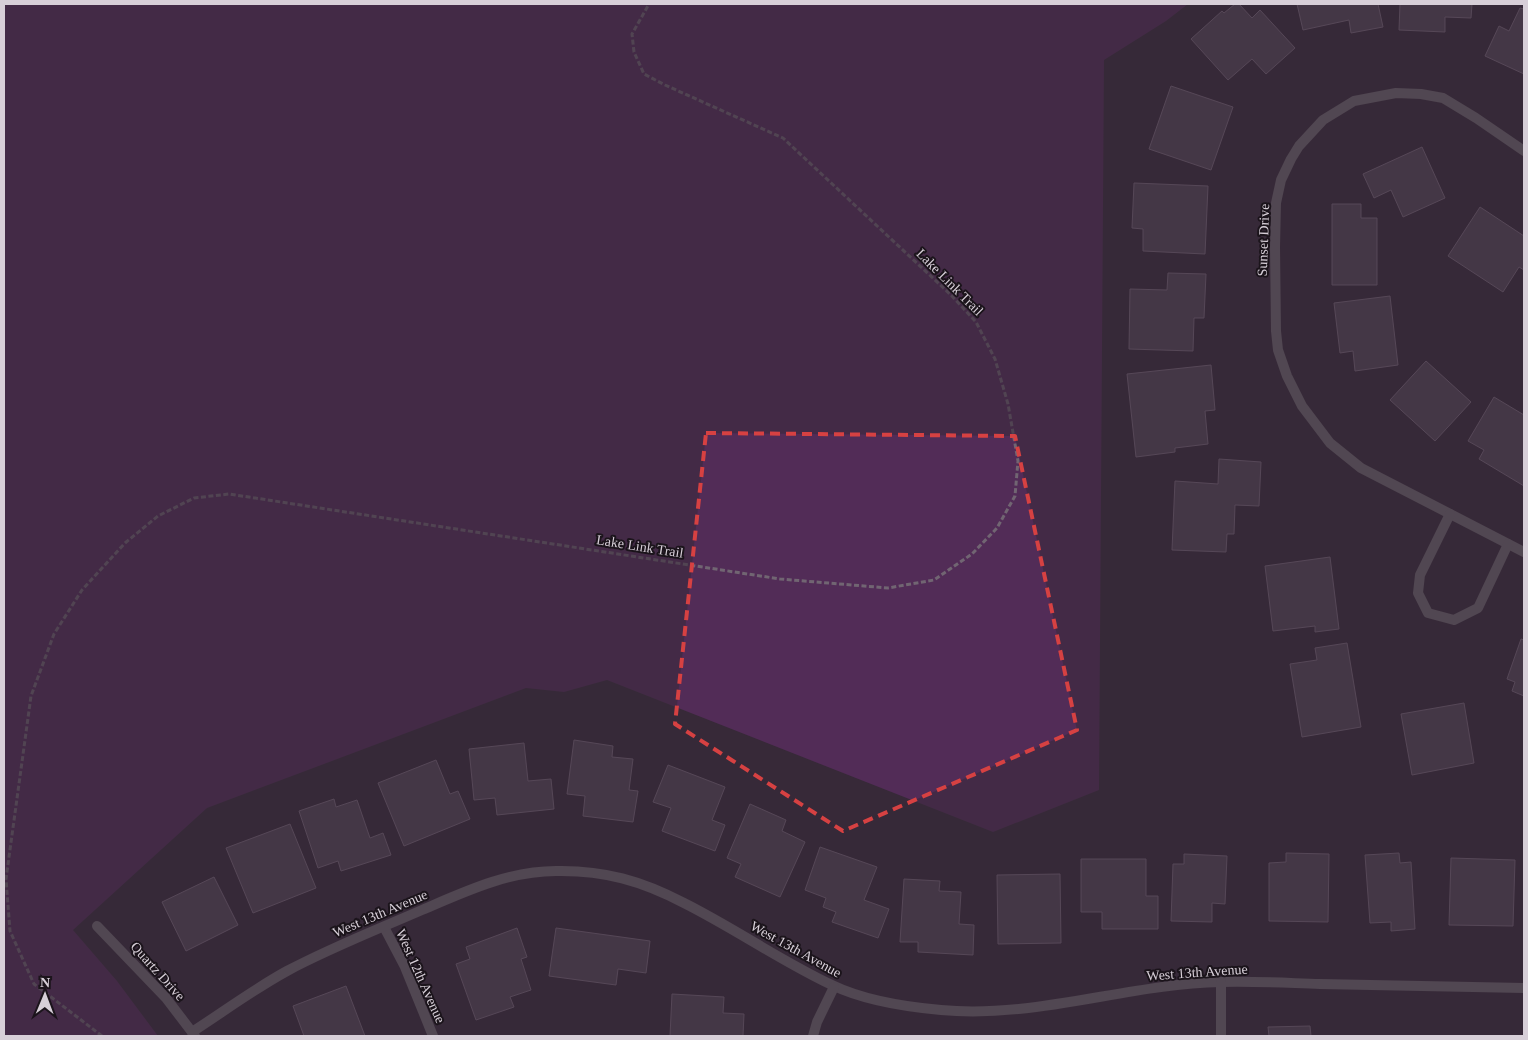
<svg xmlns="http://www.w3.org/2000/svg" width="1528" height="1040" viewBox="0 0 1528 1040" font-family="'Times New Roman',serif">
<style>
.green{fill:#522c57}
.building{fill:#564858;stroke:#7b6b7c}
.lines{fill:none;stroke-linecap:round;stroke-linejoin:round}
.path{stroke:#716572;stroke-width:3;stroke-dasharray:5 2.5;stroke-linecap:butt}
.minor{stroke:#716a71;stroke-width:10}
.marked{fill:none;stroke:#d64142;stroke-width:4;stroke-dasharray:10 6;stroke-linejoin:round}
.labels{text-anchor:middle;stroke-width:4;stroke-linejoin:round;paint-order:stroke}
.street-label{font-size:14px;fill:#d7cfd8;stroke:#1b141b}
</style>
<rect width="100%" height="100%" fill="#372938"/>
<polygon class="green" points="4,4 1188,4 1166,21 1104,60 1099,790 993,832 607,680 564,692 526,688 207,808 73,930 117,981 158,1036 4,1036"/>
<g class="building">
<polygon points="1235,4 1239,4 1252,18 1260,10 1295,48 1266,74 1252,59 1228,80 1191,39 1222,11 1224,13"/>
<polygon points="1297,4 1378,4 1383,27 1351,33 1349,20 1303,30"/>
<polygon points="1400,4 1472,4 1471,18 1445,17 1445,32 1399,30"/>
<polygon points="1520,8 1524,9 1524,74 1485,56 1499,26 1509,31"/>
<polygon points="1171,86 1233,107 1211,170 1149,149"/>
<polygon points="1422,147 1445,198 1403,217 1391,190 1374,198 1363,174"/>
<polygon points="1134,183 1208,186 1205,254 1143,251 1143,229 1132,228"/>
<polygon points="1332,204 1361,204 1361,218 1377,218 1377,285 1332,285"/>
<polygon points="1480,207 1524,236 1524,270 1519,267 1503,292 1448,256"/>
<polygon points="1168,273 1206,274 1204,318 1194,318 1193,351 1129,349 1130,289 1167,290"/>
<polygon points="1390,296 1398,365 1355,371 1353,351 1340,353 1334,303"/>
<polygon points="1426,361 1471,402 1435,441 1390,400"/>
<polygon points="1211,365 1215,410 1205,411 1208,444 1175,448 1175,452 1136,457 1127,374"/>
<polygon points="1494,397 1524,415 1524,486 1479,459 1484,450 1468,441"/>
<polygon points="1219,459 1261,462 1259,506 1235,505 1234,534 1227,534 1226,552 1172,550 1175,481 1218,484"/>
<polygon points="1330,557 1339,629 1315,632 1315,626 1273,631 1265,566"/>
<polygon points="1521,639 1524,640 1524,696 1512,691 1515,682 1507,679"/>
<polygon points="1347,643 1361,727 1302,737 1290,664 1317,660 1315,648"/>
<polygon points="1464,703 1474,763 1412,775 1401,714"/>
<polygon points="574,740 613,746 612,757 633,759 629,790 638,791 633,822 583,816 585,796 567,794"/>
<polygon points="524,743 528,781 551,779 554,809 497,815 495,798 474,800 469,749"/>
<polygon points="436,760 450,794 458,791 470,819 404,846 378,783"/>
<polygon points="668,765 725,787 712,820 725,825 715,851 662,831 671,808 653,802"/>
<polygon points="334,799 336,807 357,800 370,838 383,833 391,855 341,871 338,861 318,868 299,811"/>
<polygon points="750,804 786,820 782,831 805,842 780,897 735,877 741,864 727,858"/>
<polygon points="290,824 316,888 253,913 226,848"/>
<polygon points="820,847 877,867 864,900 889,909 878,938 832,922 836,912 823,907 826,898 805,890"/>
<polygon points="1286,853 1329,854 1328,922 1269,921 1269,863 1286,862"/>
<polygon points="1399,853 1400,863 1411,862 1415,929 1391,931 1391,922 1370,923 1365,855"/>
<polygon points="1184,854 1227,856 1225,904 1212,903 1212,922 1171,921 1173,864 1184,864"/>
<polygon points="1451,858 1515,860 1513,926 1449,925"/>
<polygon points="1081,859 1146,859 1146,896 1158,896 1158,929 1102,929 1102,912 1081,912"/>
<polygon points="1060,874 1061,943 998,944 997,875"/>
<polygon points="214,877 238,925 186,951 162,902"/>
<polygon points="904,879 940,881 939,891 961,892 959,924 974,925 973,955 918,952 918,942 900,942"/>
<polygon points="517,928 527,957 521,959 531,990 510,997 514,1007 476,1020 456,964 470,959 466,947"/>
<polygon points="556,928 650,941 646,973 618,969 616,985 549,976"/>
<polygon points="346,986 365,1036 304,1036 293,1006"/>
<polygon points="672,994 724,997 723,1013 744,1014 743,1036 670,1036"/>
<polygon points="1310,1026 1311,1036 1269,1036 1268,1027"/>
</g>
<g class="lines">
<polyline class="path" points="102,1036 34,984 10,931 6,879 31,696 54,634 82,590 125,543 158,516 194,498 229,494 780,579 888,588 934,580 972,554 997,528 1015,496 1018,461 1008,404 995,359 976,322 951,295 783,138 665,85 644,74 634,52 632,34 649,4"/>
<g class="minor">
<polyline points="1524,151 1476,118 1443,98 1421,94 1396,93 1354,101 1323,120 1299,146 1291,159 1281,180 1276,203 1275,247 1276,331 1278,350 1287,376 1302,406 1330,443 1361,468 1524,552"/>
<polyline points="1450,514 1420,575 1418,593 1428,613 1454,620 1478,608 1508,544"/>
<polyline points="97,926 166,998 195,1036"/>
<polyline points="384,927 405,967 433,1036"/>
<path d="M192,1032C223,1012 254,989 287,971C330,948 376,930 422,910C464,892 508,871 556,871C604,870 642,881 684,903C734,928 781,961 832,985C863,1000 907,1007 941,1010C1035,1019 1127,984 1221,982C1254,981 1287,983 1320,984C1388,985 1456,987 1524,988"/>
<polyline points="813,1036 817,1022 834,987"/>
<polyline points="1221,1036 1221,982"/>
</g>
</g>
<path d="M0 0H1528V1040H0ZM706,433L1015,436L1077,730L843,831L675,724Z" fill="#372938" fill-opacity=".55" fill-rule="evenodd"/>
<path class="marked" d="M706,433L1015,436L1077,730L843,831L675,724Z"/>
<g class="labels">
<g class="street-label">
<text transform="translate(1263 240) rotate(-88)" y="5">Sunset Drive</text>
<text transform="translate(950 282) rotate(45)" y="5">Lake Link Trail</text>
<text transform="translate(640 546) rotate(9)" y="5">Lake Link Trail</text>
<text transform="translate(380 913) rotate(-23)" y="5">West 13th Avenue</text>
<text transform="translate(796 949) rotate(29)" y="5">West 13th Avenue</text>
<text transform="translate(158 971) rotate(48)" y="5">Quartz Drive</text>
<text transform="translate(1197 972) rotate(-4)" y="5">West 13th Avenue</text>
<text transform="translate(421 976) rotate(66)" y="5">West 12th Avenue</text>
</g>
</g>
<rect width="1528" height="1040" fill="none" stroke="#d7cfd8" stroke-width="10"/>
<g transform="translate(45 995) rotate(1)" stroke="#1b141b" stroke-width="4" paint-order="stroke">
<path d="M0-4L9 19L0 12L-9 19Z" fill="#d7cfd8"/>
<text y="-8" font-size="14" font-weight="bold" text-anchor="middle" fill="#d7cfd8">N</text>
</g>
</svg>
